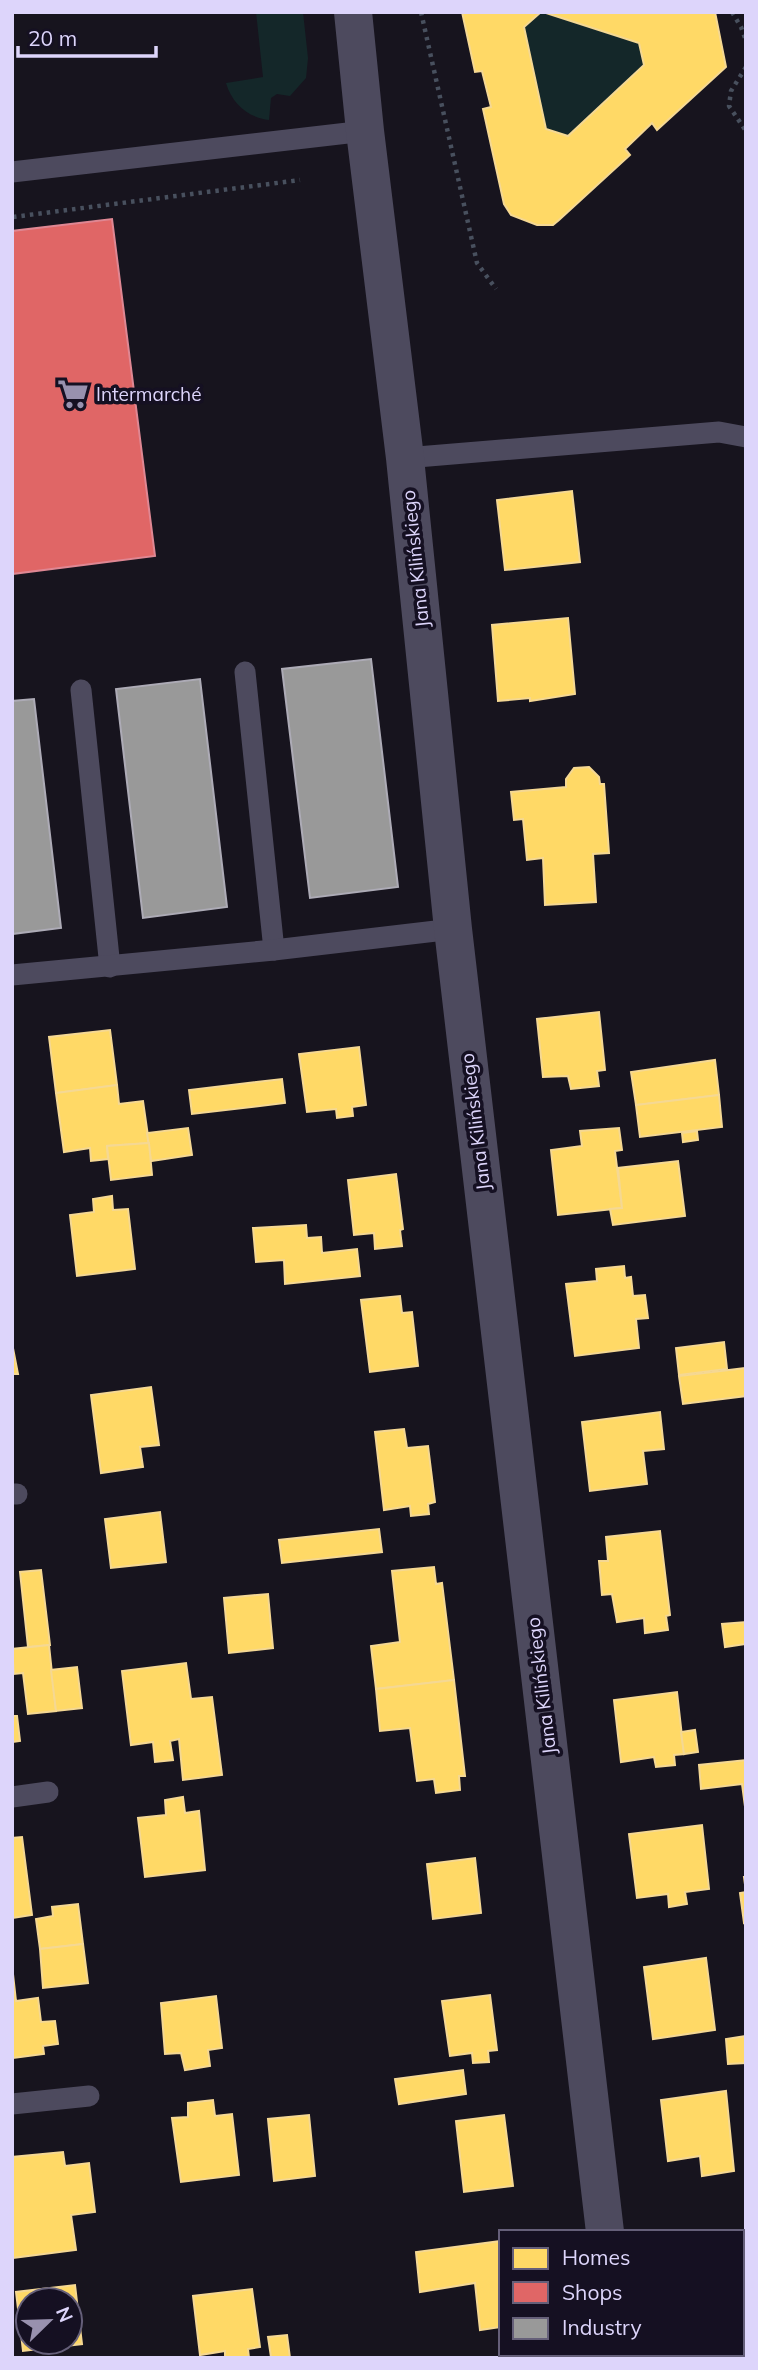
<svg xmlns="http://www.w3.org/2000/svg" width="758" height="2370" viewBox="0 0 758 2370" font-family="Mulish,sans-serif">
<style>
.green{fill:#142729}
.homes{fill:#ffd966;stroke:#f5d893;stroke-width:2;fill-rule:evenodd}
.shops{fill:#e06666;stroke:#df8793;stroke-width:2}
.industry{fill:#999;stroke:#adabb6;stroke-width:2}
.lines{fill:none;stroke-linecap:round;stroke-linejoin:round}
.path{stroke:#48505e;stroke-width:4.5;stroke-dasharray:3.5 5;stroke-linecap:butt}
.service{stroke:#4d4a5e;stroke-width:21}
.minor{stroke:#4d4a5e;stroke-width:38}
.labels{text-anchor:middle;stroke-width:7;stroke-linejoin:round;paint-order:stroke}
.poi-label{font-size:19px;fill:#ddd5fb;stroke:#151022;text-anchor:start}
.street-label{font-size:19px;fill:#ddd5fb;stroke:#151022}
</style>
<rect width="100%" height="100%" fill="#17141e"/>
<g class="green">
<path d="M256,12H303L308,58L306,78L290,96L277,94L271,98L269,120C249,118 232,104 226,83L263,77Z"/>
<polygon points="541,12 639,43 644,65 568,136 546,129 524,27"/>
</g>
<g class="homes">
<polygon points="462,12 541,12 524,27 546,129 568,136 644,65 639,43 543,12 715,12 726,67 657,130 652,123 625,149 630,155 559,220 553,225 537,225 511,215 504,204 483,109 491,107 482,71 475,72"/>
<polygon points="572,491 580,562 505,570 497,500"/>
<polygon points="568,618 575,694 530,701 530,698 498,701 492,625"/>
<polygon points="589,767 599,777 600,784 604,784 609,853 593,854 596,902 545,905 543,858 527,860 523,819 514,820 511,792 566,787 566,779 574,768"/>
<polygon points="599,1012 605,1070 597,1071 599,1086 571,1089 568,1076 543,1077 537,1019"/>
<polygon points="110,1030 117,1085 56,1093 49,1037"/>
<polygon points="359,1047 366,1105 352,1107 353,1116 337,1118 336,1109 307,1112 299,1054"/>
<polygon points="715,1060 719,1095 636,1105 631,1072"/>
<polygon points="282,1079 285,1103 192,1114 189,1090"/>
<polygon points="117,1085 119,1104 143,1101 149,1143 107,1146 108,1159 91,1161 90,1148 64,1152 56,1093"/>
<polygon points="719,1095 722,1127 640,1137 636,1105"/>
<polygon points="188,1128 192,1155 151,1161 147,1133"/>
<polygon points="619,1128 622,1150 615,1151 622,1208 558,1215 551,1150 582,1146 580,1131"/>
<polygon points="697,1131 698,1140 683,1142 682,1133"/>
<polygon points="149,1143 152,1175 111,1180 107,1146"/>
<polygon points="678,1161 685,1216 613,1225 610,1209 622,1208 618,1168"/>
<polygon points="396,1174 403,1229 400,1230 402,1246 375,1249 374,1233 354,1235 348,1180"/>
<polygon points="112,1196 113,1210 128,1209 135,1269 77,1276 70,1215 94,1212 93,1199"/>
<polygon points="306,1225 307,1238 321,1237 322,1253 357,1249 360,1276 285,1284 284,1260 256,1262 253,1228"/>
<polygon points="624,1266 625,1278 631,1277 633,1296 645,1295 648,1318 636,1319 639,1348 575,1356 566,1284 597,1281 596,1269"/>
<polygon points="400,1296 402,1313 412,1312 418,1366 370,1372 361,1300"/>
<polygon points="724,1342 727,1369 679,1375 676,1348"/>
<polygon points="12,1343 18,1374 12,1374"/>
<polygon points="746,1368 746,1396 683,1404 679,1376"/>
<polygon points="151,1387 159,1445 140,1447 143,1467 101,1473 91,1395"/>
<polygon points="660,1412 664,1449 643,1451 647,1484 590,1491 582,1422"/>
<polygon points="404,1429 407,1448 428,1446 435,1502 428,1504 429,1514 411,1516 410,1506 384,1510 375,1432"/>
<polygon points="160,1512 166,1562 111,1568 105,1519"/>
<polygon points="379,1529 382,1552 282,1563 279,1540"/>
<polygon points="660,1531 670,1615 666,1616 668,1630 645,1633 644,1618 617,1622 612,1594 602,1595 599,1561 608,1561 606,1537"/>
<polygon points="434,1567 436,1584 442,1583 454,1680 376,1689 371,1646 400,1642 392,1571"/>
<polygon points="41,1570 50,1645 28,1647 20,1572"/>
<polygon points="268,1594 273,1648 229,1653 224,1598"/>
<polygon points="746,1622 746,1644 725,1647 722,1624"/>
<polygon points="49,1645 56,1711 28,1714 23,1673 14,1674 12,1649"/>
<polygon points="186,1663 191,1699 212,1697 222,1775 183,1780 179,1739 170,1741 173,1760 155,1762 153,1742 131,1745 122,1671"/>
<polygon points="77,1667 82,1708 56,1711 51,1670"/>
<polygon points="454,1680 465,1776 459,1776 460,1790 436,1793 434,1779 417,1781 410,1728 380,1731 376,1689"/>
<polygon points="677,1692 684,1754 674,1755 675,1765 656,1767 654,1757 621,1762 614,1700"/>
<polygon points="12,1716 17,1716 20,1741 12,1742"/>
<polygon points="695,1730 698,1752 684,1754 681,1732"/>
<polygon points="746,1760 746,1814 742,1784 701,1789 699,1765"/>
<polygon points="183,1797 185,1813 199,1811 205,1870 145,1877 138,1818 166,1815 165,1800"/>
<polygon points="702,1825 709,1889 685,1892 687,1904 669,1907 668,1894 637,1898 629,1834"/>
<polygon points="22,1837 32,1915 12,1918 12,1838"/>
<polygon points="475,1858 481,1913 433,1919 427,1864"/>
<polygon points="744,1877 746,1877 746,1922 744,1923 740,1893 746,1892"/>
<polygon points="78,1904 83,1944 40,1949 36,1919 53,1916 52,1907"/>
<polygon points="83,1944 88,1983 43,1988 40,1949"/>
<polygon points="706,1958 715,2030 653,2039 644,1967"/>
<polygon points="12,1965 16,2001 38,1998 41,2022 55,2021 58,2044 43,2046 44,2054 12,2058"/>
<polygon points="490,1995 497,2050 488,2051 489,2062 473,2063 472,2053 450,2056 442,2001"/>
<polygon points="216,1996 222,2048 208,2050 210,2066 185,2070 181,2053 165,2054 161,2003"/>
<polygon points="746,2036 746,2063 728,2064 726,2039"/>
<polygon points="463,2070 466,2094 399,2104 395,2079"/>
<polygon points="726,2091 734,2171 702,2176 700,2156 668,2161 661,2100"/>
<polygon points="213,2100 215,2116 232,2114 239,2175 181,2182 172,2118 188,2117 188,2103"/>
<polygon points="309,2115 315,2176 274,2181 268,2119"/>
<polygon points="504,2115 513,2186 464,2192 456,2121"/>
<polygon points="63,2152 65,2166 89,2163 95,2212 71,2215 76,2250 12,2258 12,2157"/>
<rect x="742" y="2239" width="4" height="62"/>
<polygon points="501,2241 501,2327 480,2330 475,2283 420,2292 416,2252"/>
<path d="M75,2285L82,2344L23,2351L16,2292ZM28,2300H70V2342H28Z"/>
<polygon points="252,2289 260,2347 248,2349 249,2358 225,2358 225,2351 200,2355 193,2296"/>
<polygon points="287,2335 290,2358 265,2358 271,2357 268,2337"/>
</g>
<polygon class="shops" points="112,219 155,556 12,574 12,231"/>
<g class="industry">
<polygon points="371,659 398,887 310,898 282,669"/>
<polygon points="200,679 227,907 143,918 116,689"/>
<polygon points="34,699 61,928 12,934 12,701"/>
</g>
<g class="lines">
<g class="path">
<polyline points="421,12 477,263 496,289"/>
<polyline points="732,12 741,27 746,41"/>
<polyline points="746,67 731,91 729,106 746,131"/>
<polyline points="13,217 300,180"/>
</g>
<g class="service">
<polyline points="12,172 365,131"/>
<polyline points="405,458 719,432 746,437"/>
<polyline points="245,672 274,950"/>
<polyline points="81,690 110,967"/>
<polyline points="12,975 274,950 453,929"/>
<polyline points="12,1494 17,1494"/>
<polyline points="12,1797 48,1792"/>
<polyline points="12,2104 89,2096"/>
</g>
<g class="minor">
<polyline points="353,12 365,131 405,458 453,929 605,2232"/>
<polyline points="619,2354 619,2358"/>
</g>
</g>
<defs>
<symbol id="supermarket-bare" viewBox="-9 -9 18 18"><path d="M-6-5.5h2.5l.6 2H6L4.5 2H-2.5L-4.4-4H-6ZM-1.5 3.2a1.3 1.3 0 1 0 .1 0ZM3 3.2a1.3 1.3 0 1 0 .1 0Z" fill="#9891ae" stroke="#151022" stroke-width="2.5" paint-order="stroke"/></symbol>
</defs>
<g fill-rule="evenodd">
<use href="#supermarket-bare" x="51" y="372" width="44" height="44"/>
</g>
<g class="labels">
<g class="poi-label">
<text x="96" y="401">Intermarché</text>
</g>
<g class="street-label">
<text transform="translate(415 559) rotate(-96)" y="7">Jana Kilińskiego</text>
<text transform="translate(475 1122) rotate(-97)" y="7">Jana Kilińskiego</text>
<text transform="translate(541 1686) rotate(-97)" y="7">Jana Kilińskiego</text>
</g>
</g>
<rect width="758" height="2370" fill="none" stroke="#ddd5fb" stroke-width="28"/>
<rect x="499" y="2230" width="245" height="126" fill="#151022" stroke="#655f79" stroke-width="2"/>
<rect x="513" y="2248" width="35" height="21" fill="#ffd966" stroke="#655f79" stroke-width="2"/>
<text x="562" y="2265" font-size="21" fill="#ddd5fb">Homes</text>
<rect x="513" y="2282" width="35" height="21" fill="#e06666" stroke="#655f79" stroke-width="2"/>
<text x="562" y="2300" font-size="21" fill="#ddd5fb">Shops</text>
<rect x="513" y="2318" width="35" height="21" fill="#999999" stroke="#655f79" stroke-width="2"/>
<text x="562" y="2335" font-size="21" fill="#ddd5fb">Industry</text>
<g transform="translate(49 2321) rotate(67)"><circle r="33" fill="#151022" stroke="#655f79" stroke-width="2"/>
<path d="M0-5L12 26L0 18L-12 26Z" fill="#9891ae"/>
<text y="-10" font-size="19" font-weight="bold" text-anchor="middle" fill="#ddd5fb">N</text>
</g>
<path d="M18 46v10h138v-10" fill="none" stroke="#ddd5fb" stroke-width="3.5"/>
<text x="28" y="46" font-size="21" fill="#ddd5fb" stroke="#151022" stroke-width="5" paint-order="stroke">20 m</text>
</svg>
